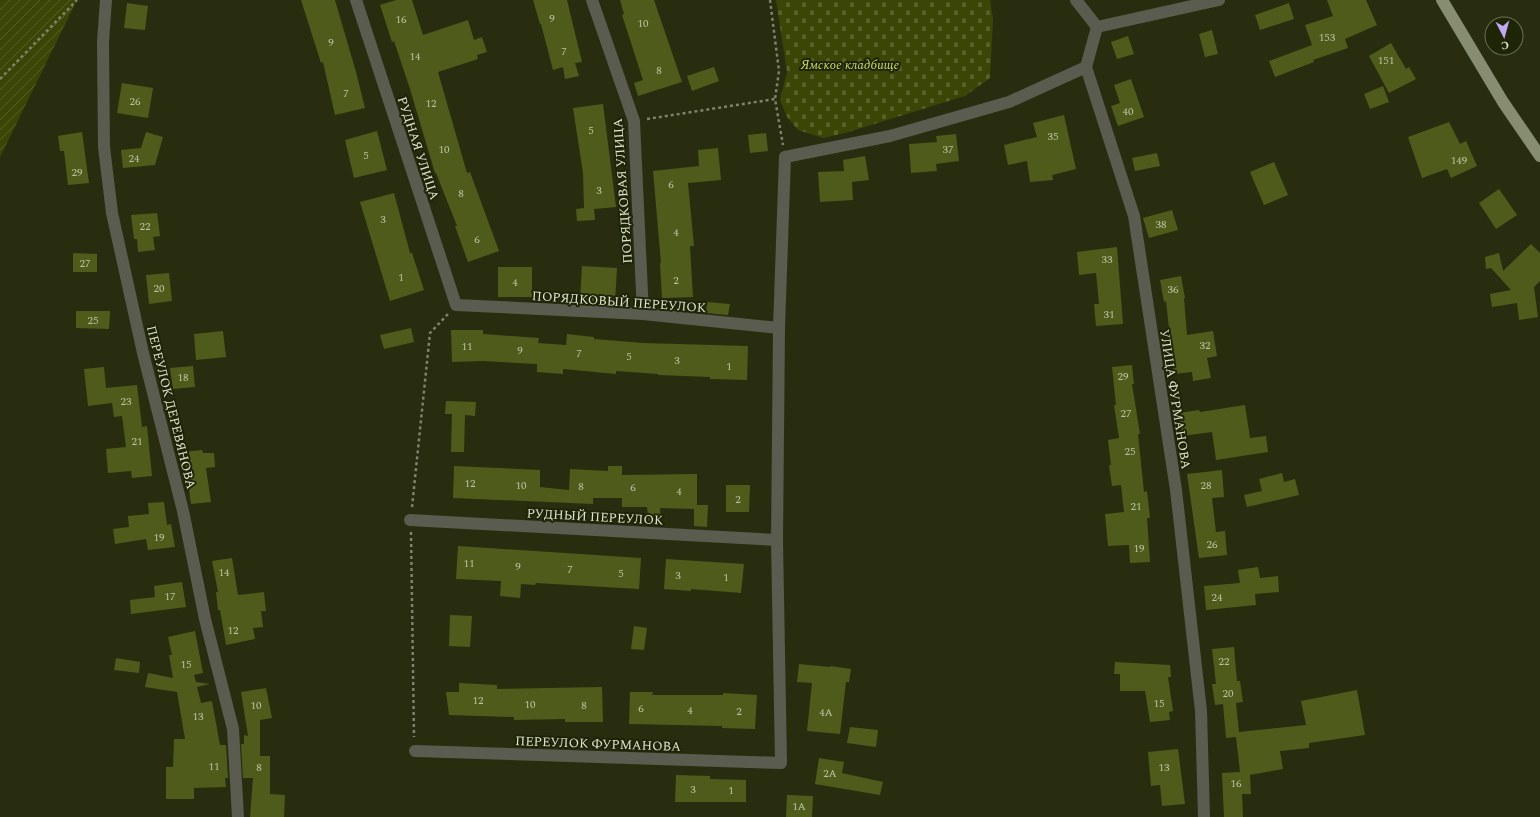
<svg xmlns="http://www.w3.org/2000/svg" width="1540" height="817" viewBox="0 0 1540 817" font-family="Spectral,serif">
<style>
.cemetery{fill:url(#cemetery-stones)}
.garden{fill:url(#garden-furrows)}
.building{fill:#4f5b1a}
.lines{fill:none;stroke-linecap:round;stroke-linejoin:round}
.path{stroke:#7e836b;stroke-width:2.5;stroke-dasharray:3 3;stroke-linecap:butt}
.minor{stroke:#595c4e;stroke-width:12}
.major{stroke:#868d71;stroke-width:12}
.labels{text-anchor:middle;stroke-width:4;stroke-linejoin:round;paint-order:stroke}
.number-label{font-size:11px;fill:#bcc2a4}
.park-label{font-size:13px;font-style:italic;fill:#c5dc6c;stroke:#1e2406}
.street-label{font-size:13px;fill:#e0e4d2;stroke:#1e2406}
</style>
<defs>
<pattern id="cemetery-stones" width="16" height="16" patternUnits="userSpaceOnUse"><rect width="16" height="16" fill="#3b4506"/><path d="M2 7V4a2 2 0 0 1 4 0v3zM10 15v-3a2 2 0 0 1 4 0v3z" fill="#576029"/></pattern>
<pattern id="garden-furrows" width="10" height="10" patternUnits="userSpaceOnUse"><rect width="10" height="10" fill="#3b4506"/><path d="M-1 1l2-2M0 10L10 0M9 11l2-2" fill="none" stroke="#576029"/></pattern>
</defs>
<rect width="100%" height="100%" fill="#282d10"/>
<polygon class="cemetery" points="776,0 990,0 993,19 990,78 965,96 845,133 823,138 798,130 787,117 780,100 787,72"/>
<polygon class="garden" points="0,0 77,0 0,157"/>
<g class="building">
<polygon points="301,0 335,0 356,72 365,108 335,115 323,62 321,63"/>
<polygon points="396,0 412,0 423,35 468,20 474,40 482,37 487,52 477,55 478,59 438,72 467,173 470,172 499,251 468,262 455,226 457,226 436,173 435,173 410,89 394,41 392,42 380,5"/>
<polygon points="533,0 567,0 582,62 575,63 579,76 565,79 563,67 553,70 541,24 540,24"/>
<polygon points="620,0 654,0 682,82 638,96 634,83 643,80 622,15 624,14"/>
<polygon points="1327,0 1366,0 1377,25 1345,39 1348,48 1313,60 1314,62 1275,77 1269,61 1312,45 1305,25 1333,16"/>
<polygon points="127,3 148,6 145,30 124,28"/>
<polygon points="1289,3 1294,19 1260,30 1255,15"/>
<polygon points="1212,30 1218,54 1205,57 1199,34"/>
<polygon points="1128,36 1134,54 1117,59 1111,42"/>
<polygon points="1391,43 1406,69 1409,67 1416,79 1389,93 1369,56"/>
<polygon points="714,67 719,81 692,91 687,76"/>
<polygon points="1131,79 1144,117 1118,126 1111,106 1120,103 1114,85"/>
<polygon points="122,83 153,88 148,118 117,113"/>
<polygon points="1383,86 1389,102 1370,109 1364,94"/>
<polygon points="603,104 616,207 594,209 595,220 577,221 576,209 584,208 583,173 573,108"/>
<polygon points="1064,115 1076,169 1052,175 1053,180 1030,182 1027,161 1008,165 1004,145 1037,137 1033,123"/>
<polygon points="1449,122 1460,144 1466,141 1477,166 1451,178 1447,169 1422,178 1408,137"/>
<polygon points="377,131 387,170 354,178 345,140"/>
<polygon points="82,132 89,183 68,185 64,151 60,151 58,136"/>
<polygon points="146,132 163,137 155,165 123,168 121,150 141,148"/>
<polygon points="766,133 768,151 750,153 748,135"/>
<polygon points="956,134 959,161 936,164 937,171 911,173 909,144 937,142 936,136"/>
<polygon points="718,148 721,180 688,183 694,246 690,246 693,297 662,298 660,263 661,263 653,171 699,166 698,150"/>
<polygon points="1157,153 1160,166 1135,171 1132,158"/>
<polygon points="865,156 869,180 852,182 853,200 820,202 818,172 844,171 843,160"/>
<polygon points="1274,162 1288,195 1264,205 1250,172"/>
<polygon points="1499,189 1517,215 1496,229 1479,203"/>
<polygon points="394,193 410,253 412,253 424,290 390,301 360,202"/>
<polygon points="1172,210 1178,230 1149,238 1143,218"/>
<polygon points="157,213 160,236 153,237 155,250 138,252 137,239 134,239 131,215"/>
<polygon points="1531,244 1540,253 1540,281 1534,287 1538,317 1519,320 1517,303 1492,307 1490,294 1511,290 1491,268 1486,269 1485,257 1499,253 1503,271"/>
<polygon points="1117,247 1123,324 1096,326 1094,304 1099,304 1096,273 1079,275 1077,252"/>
<polygon points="73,253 97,254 97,272 73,272"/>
<polygon points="582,266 617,268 615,302 580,300"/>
<rect x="498" y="267" width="34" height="30"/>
<polygon points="169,273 172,301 149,304 146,275"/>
<polygon points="1181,276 1185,298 1184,298 1187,335 1213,331 1217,356 1207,358 1211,378 1193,381 1192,372 1174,374 1166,301 1164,302 1160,280"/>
<polygon points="707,302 730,304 728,315 706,313"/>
<polygon points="76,311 110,311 109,329 76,328"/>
<polygon points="411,328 414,342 384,349 380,335"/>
<polygon points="451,330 483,330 483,334 539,338 538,343 566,345 567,334 594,337 594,339 643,343 748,346 747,380 710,379 710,377 658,375 658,374 616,371 616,374 563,369 563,374 537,372 537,364 483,361 452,362"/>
<polygon points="223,331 226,357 196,360 194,334"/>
<polygon points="1132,365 1134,384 1132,384 1140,434 1138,434 1144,492 1147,491 1150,518 1147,518 1150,562 1130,563 1129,545 1108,546 1105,514 1124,512 1121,485 1112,486 1109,465 1111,465 1108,440 1119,438 1114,405 1116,405 1112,367"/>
<polygon points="193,366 195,387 173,389 170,368"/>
<polygon points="104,367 106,388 137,385 142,427 147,426 152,476 132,478 131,471 108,473 106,449 126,447 122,416 114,417 112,403 88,406 84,369"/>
<polygon points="446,401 476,402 475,416 465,415 464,452 451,452 452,414 445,414"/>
<polygon points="1245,405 1250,438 1266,436 1268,452 1216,460 1212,432 1182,436 1179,413 1199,410 1200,412"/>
<polygon points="202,450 203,453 214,453 215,467 206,468 211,502 191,504 184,452"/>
<polygon points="454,466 540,470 540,487 569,490 570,469 608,471 608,466 622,466 622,475 697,474 697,505 708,505 707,527 694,526 694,509 660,508 661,524 649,525 647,507 622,507 622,498 593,498 593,504 453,498"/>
<polygon points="1222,470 1224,497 1212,498 1216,532 1225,531 1227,555 1199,558 1187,474"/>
<polygon points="1282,473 1284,482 1295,479 1299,495 1247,507 1244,495 1262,491 1259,479"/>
<polygon points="726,485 750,485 749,512 726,512"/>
<polygon points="164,502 167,525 171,524 175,547 148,550 146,539 115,544 113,529 129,527 128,516 149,514 148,503"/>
<polygon points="458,546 641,558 639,589 536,583 535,585 521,584 520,598 500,596 501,581 456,579"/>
<polygon points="232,558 238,595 264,592 266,611 261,611 263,627 253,628 255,639 226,645 220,610 218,610 216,592 218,592 212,561"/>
<polygon points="666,559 744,564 741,593 691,589 691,591 664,589"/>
<polygon points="1258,567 1260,578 1278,576 1279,592 1255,594 1256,605 1206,610 1204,586 1240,583 1238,570"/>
<polygon points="182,582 186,607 131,614 130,600 155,597 154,586"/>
<polygon points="450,615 472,616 470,647 449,646"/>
<polygon points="634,626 647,628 644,650 631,649"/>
<polygon points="195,631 203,673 194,675 196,682 210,684 197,687 201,703 212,701 220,745 226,745 228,778 225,778 226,787 194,788 194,799 166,799 166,767 173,767 174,739 185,739 177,692 145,687 148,673 173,678 169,655 172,655 168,637"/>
<polygon points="1234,647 1237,681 1240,681 1243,702 1236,703 1239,732 1306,725 1301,701 1357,690 1365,735 1309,743 1309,748 1280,751 1283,769 1250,775 1251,794 1242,794 1243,817 1224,817 1222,773 1240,772 1236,737 1226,738 1223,704 1215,705 1212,684 1216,684 1212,649"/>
<polygon points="116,658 140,662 139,673 114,670"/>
<polygon points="1115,662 1170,665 1171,677 1168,677 1173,711 1169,712 1170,720 1150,722 1145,691 1120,691 1120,674 1114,674"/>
<polygon points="799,664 830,667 830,666 851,669 849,682 846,682 840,734 807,731 812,683 797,682"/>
<polygon points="459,683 497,685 497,689 602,687 603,722 565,722 565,719 514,720 514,717 449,715 446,692 459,692"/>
<polygon points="266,688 272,718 260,720 260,756 270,756 270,794 285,795 284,817 250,817 253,778 243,778 241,744 244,744 244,735 248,736 241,692"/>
<polygon points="630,692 653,692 652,695 723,695 723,693 757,695 755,729 722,728 722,726 629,724"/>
<polygon points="850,727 878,730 876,747 847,743"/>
<polygon points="1178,749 1185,804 1162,806 1160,785 1151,786 1148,752"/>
<polygon points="819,758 844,762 842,773 883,782 880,795 815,784"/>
<polygon points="676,775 710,776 710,779 746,780 746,802 675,802"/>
<polygon points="787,795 813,796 812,817 786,817"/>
</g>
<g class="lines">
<g class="path">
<polyline points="770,0 779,71 775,99"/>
<polyline points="0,79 77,0"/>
<polyline points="647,119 775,99 783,145"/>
<polyline points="412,507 430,333 448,314"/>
<polyline points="411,532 414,737"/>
</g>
<g class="minor">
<polyline points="106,0 103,42 104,147 112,213 143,353 183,511 205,619 233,729 238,817"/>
<polyline points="356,0 456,305 643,314 779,328"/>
<polyline points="592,0 634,121 643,314"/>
<polyline points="1076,0 1097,27"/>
<polyline points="1097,27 1086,67 1134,216 1176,490 1201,711 1204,817"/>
<polyline points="1097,27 1219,0"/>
<polyline points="410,520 777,540"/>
<polyline points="415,751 781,763 777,540 779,328 785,157 890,136 1009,102 1086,67"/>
</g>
<polyline class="major" points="1442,0 1503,102 1540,156"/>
</g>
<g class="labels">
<g class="number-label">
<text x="552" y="22">9</text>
<text x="401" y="23">16</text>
<text x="643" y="27">10</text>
<text x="1327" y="41">153</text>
<text x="331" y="46">9</text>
<text x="564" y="55">7</text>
<text x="415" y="60">14</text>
<text x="1386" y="64">151</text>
<text x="659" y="74">8</text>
<text x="346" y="97">7</text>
<text x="135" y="105">26</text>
<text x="431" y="107">12</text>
<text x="1128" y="115">40</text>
<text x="591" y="134">5</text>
<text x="1053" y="140">35</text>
<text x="444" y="153">10</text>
<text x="948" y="153">37</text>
<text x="366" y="159">5</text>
<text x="134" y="162">24</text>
<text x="1459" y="164">149</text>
<text x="77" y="176">29</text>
<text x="671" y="188">6</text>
<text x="599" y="194">3</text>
<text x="461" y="197">8</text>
<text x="383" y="223">3</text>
<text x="1161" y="228">38</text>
<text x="145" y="230">22</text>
<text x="676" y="236">4</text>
<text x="477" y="243">6</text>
<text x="1107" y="263">33</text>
<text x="85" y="267">27</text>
<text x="401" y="281">1</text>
<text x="676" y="284">2</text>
<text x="515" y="286">4</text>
<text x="159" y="292">20</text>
<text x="1173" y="293">36</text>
<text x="1109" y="318">31</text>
<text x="93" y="324">25</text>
<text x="1205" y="349">32</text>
<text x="467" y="350">11</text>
<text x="520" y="354">9</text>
<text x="579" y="357">7</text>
<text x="629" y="360">5</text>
<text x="677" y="364">3</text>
<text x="729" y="370">1</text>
<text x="1123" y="380">29</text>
<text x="183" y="381">18</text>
<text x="126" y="405">23</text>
<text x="1126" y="417">27</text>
<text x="137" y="445">21</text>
<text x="1130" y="455">25</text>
<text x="470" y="487">12</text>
<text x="521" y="489">10</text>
<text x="1206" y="489">28</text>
<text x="581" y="490">8</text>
<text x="633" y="491">6</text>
<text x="679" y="495">4</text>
<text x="738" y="503">2</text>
<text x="1136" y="510">21</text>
<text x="159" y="541">19</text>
<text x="1212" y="548">26</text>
<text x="1139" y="552">19</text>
<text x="469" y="567">11</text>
<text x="518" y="570">9</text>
<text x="570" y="573">7</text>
<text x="224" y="576">14</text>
<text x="621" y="577">5</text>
<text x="678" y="579">3</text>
<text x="726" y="581">1</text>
<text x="170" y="600">17</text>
<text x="1217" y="601">24</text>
<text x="233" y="634">12</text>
<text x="1224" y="665">22</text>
<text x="186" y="668">15</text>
<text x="1228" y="697">20</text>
<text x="478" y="704">12</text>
<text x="1159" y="707">15</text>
<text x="530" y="708">10</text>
<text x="256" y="709">10</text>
<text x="584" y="709">8</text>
<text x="641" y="712">6</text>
<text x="690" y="714">4</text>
<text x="739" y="715">2</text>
<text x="826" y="716">4А</text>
<text x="198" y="720">13</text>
<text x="214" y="770">11</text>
<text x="259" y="771">8</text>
<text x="1164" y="771">13</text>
<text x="830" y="777">2А</text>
<text x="1236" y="787">16</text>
<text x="693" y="793">3</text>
<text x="731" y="794">1</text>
<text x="799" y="810">1А</text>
</g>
<g class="park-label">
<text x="850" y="69">Ямское кладбище</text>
</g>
<g class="street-label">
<text transform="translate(419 148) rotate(72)" y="5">РУДНАЯ УЛИЦА</text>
<text transform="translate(622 191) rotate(-94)" y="5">ПОРЯДКОВАЯ УЛИЦА</text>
<text transform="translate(619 301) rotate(4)" y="5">ПОРЯДКОВЫЙ ПЕРЕУЛОК</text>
<text transform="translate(1176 399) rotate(81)" y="5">УЛИЦА ФУРМАНОВА</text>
<text transform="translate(172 407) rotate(76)" y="5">ПЕРЕУЛОК ДЕРЕВЯНОВА</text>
<text transform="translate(595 516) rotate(3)" y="5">РУДНЫЙ ПЕРЕУЛОК</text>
<text transform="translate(598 743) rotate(2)" y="5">ПЕРЕУЛОК ФУРМАНОВА</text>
</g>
</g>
<g transform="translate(1504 36) rotate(174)"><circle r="19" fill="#1e2406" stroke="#6c7158"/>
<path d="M0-3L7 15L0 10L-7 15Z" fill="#c1a8f3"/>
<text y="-6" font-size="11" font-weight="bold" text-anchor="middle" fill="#e0e4d2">С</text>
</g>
</svg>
